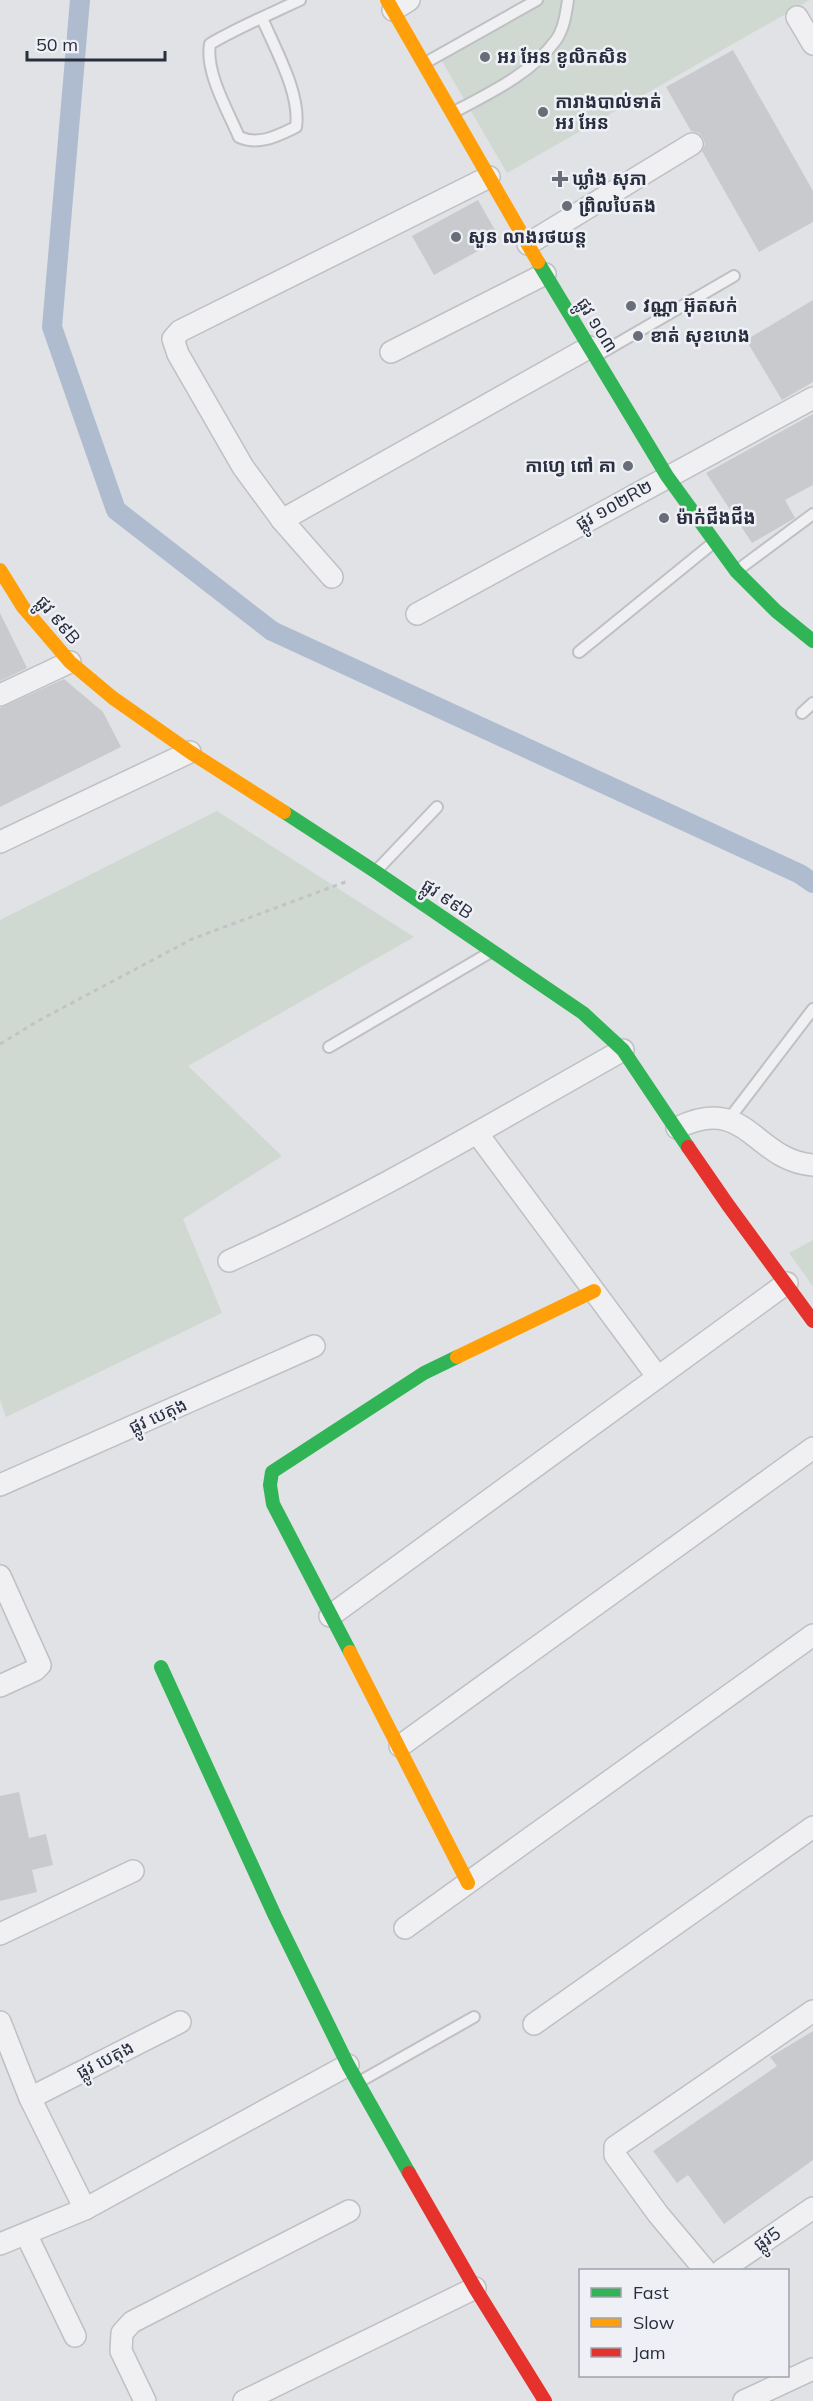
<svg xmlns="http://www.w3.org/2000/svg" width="813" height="2401" viewBox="0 0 813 2401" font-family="Mulish,'Noto Sans Khmer',sans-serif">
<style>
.green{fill:#d0d9d1}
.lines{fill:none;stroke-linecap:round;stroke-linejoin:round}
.canal{stroke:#afbcd0;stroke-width:20}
.building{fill:#c9cacd}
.lane-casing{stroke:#bec0c3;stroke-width:14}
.street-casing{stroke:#bec0c3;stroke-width:24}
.path{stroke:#c2c3c9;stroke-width:3;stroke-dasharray:4.5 4.5;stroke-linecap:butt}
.lane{stroke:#f0f0f2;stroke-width:10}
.street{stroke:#f0f0f2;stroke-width:21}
.fast{stroke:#30b455;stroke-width:14}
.slow{stroke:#ff9f0a;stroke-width:14}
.jam{stroke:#e5322d;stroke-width:14}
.poi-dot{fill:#686d78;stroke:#eef0f5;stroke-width:2}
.labels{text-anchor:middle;stroke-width:5;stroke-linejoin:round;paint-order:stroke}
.poi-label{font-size:18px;font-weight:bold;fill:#282e3e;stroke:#eef0f5;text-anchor:start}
.street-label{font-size:18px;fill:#282e3e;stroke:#eef0f5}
</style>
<rect width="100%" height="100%" fill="#e0e2e5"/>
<g class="green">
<polygon points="525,0 810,0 507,173 436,51"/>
<polygon points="217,811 414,937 188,1066 282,1156 183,1219 222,1313 6,1417 0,1400 0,920"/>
<polygon points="813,1240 813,1286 789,1253"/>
</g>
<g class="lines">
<polyline class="canal" points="80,0 52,327 116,510 272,631 800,874 813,883"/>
</g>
<g class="building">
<polygon points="733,50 813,191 813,222 759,252 702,151 705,144 703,138 699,133 691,131 666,87"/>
<polygon points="478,200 500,239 434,275 412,236"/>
<polygon points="813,300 813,382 782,400 746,340"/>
<polygon points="813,414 813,485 785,500 795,518 752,543 706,473"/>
<polygon points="0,613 27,668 0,681"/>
<polygon points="64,679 103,712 121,747 0,807 0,708"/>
<polygon points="19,1792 29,1838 46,1834 53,1865 32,1870 37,1892 0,1901 0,1796"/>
<polygon points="813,2031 813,2160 724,2224 688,2175 677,2183 653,2151 777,2066 770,2057"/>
</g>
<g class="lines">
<defs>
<g id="lane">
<path d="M262,18C275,49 301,94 296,127C277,136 259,146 239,137C228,111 205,72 210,44C239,27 270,14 300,0"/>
<polyline points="425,63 537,0"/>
<path d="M454,112C490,93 532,73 556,40C564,29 566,13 568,0"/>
<polyline points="596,356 734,276"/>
<polyline points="739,569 813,514"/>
<polyline points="579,652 713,543"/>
<polyline points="802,713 813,703"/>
<polyline points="377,870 437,807"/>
<polyline points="329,1047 489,953"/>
<polyline points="729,1119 813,1009"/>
<polyline points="359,2082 474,2017"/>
</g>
<g id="street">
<polyline points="393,10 409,0"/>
<polyline points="797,17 813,44"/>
<polyline points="528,244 692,144"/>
<polyline points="391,352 545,274"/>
<polyline points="282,520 590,347"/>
<polyline points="332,577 282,520 243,467 178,354 173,339 180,331 489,177"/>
<polyline points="417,614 813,398"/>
<polyline points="0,695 70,662"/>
<polyline points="0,842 190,752"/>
<path d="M677,1128C747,1093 753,1160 813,1165"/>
<polyline points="477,1133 657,1376"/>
<path d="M229,1261C365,1200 493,1123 623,1050"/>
<polyline points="0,1485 314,1346"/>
<polyline points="0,1576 40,1665 35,1670 0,1686"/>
<polyline points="330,1616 787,1283"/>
<polyline points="400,1746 813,1448"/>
<polyline points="405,1928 813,1635"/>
<polyline points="0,1934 133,1871"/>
<polyline points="0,2022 30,2098 85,2209"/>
<polyline points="534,2024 813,1827"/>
<polyline points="30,2098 180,2022"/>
<polyline points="26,2234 75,2336"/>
<polyline points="0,2244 85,2209 348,2065"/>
<polyline points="705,2270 658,2214 615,2155 615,2147 813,2011"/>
<polyline points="722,2270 813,2208"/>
<polyline points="145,2401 121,2351 122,2333 132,2322 349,2211"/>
<polyline points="244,2401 475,2288"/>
<polyline points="744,2401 813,2369"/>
</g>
</defs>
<use href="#lane" class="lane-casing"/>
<use href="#street" class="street-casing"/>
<polyline class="path" points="0,1044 38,1021 192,939 348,881"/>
<use href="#lane" class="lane"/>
<use href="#street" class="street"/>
<g class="fast">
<polyline points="538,262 667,476 736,571 776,611 813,641"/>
<polyline points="284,812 376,872 583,1013 623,1050 688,1147"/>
<polyline points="350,1652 273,1504 270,1485 272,1472 424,1373 457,1357"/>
<polyline points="161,1667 275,1916 348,2065 409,2173"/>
</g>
<g class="slow">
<polyline points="387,0 538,262"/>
<polyline points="0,570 23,607 70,662 113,698 190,752 284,812"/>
<polyline points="457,1357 594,1291"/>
<polyline points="350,1652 468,1883"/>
</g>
<g class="jam">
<polyline points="688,1147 728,1205 813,1321"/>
<polyline points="409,2173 475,2288 545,2401"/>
</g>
</g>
<g class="poi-dot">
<circle cx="485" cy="57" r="6"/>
<circle cx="543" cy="112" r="6"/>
<path d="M557 170h6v6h6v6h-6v6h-6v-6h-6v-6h6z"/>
<circle cx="567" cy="206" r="6"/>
<circle cx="456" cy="237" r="6"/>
<circle cx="631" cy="306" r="6"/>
<circle cx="638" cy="336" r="6"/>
<circle cx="628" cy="466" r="6"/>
<circle cx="664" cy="518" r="6"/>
</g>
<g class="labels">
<g class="poi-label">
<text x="497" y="63">អរ អែន ខូលិកសិន</text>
<text x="555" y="108">ការាងបាល់ទាត់<tspan x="555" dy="21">អរ អែន</tspan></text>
<text x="572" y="185">ឃ្លាំង សុភា</text>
<text x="579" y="212">ព្រិលបៃតង</text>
<text x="468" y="243">សួន លាងរថយន្ត</text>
<text x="643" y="312">វណ្ណា អ៊ុតសក់</text>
<text x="650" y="342">ខាត់ សុខហេង</text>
<text x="616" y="472" text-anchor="end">កាហ្វេ ពៅ គា</text>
<text x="676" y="524">ម៉ាក់ជីងជីង</text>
</g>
<g class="street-label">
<text transform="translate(597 325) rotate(58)" y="6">ផ្លូវ ១០៣</text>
<text transform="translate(614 505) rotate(-29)" y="6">ផ្លូវ ១០២R២</text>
<text transform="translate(58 620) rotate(50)" y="6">ផ្លូវ ៩៩B</text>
<text transform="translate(447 899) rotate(34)" y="6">ផ្លូវ ៩៩B</text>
<text transform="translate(158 1416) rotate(-24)" y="6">ផ្លូវ បេតុង</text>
<text transform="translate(105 2060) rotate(-27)" y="6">ផ្លូវ បេតុង</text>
<text transform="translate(767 2239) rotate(-34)" y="6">ផ្លូវ5</text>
</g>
</g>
<rect x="579" y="2269" width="210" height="108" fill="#eef0f5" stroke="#9fa2ac" stroke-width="1.5"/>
<rect x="591" y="2288" width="30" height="9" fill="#30b455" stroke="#9fa2ac" stroke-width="1.5"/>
<text x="633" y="2299" font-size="18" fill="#282e3e">Fast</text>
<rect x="591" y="2318" width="30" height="9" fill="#ff9f0a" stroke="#9fa2ac" stroke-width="1.5"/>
<text x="633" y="2329" font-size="18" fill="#282e3e">Slow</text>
<rect x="591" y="2348" width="30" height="9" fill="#e5322d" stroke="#9fa2ac" stroke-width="1.5"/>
<text x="633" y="2359" font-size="18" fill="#282e3e">Jam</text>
<path d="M27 51v9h138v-9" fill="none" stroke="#282e3e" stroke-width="3"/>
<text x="36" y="51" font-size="18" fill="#282e3e" stroke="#eef0f5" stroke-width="4.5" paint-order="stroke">50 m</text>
</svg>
